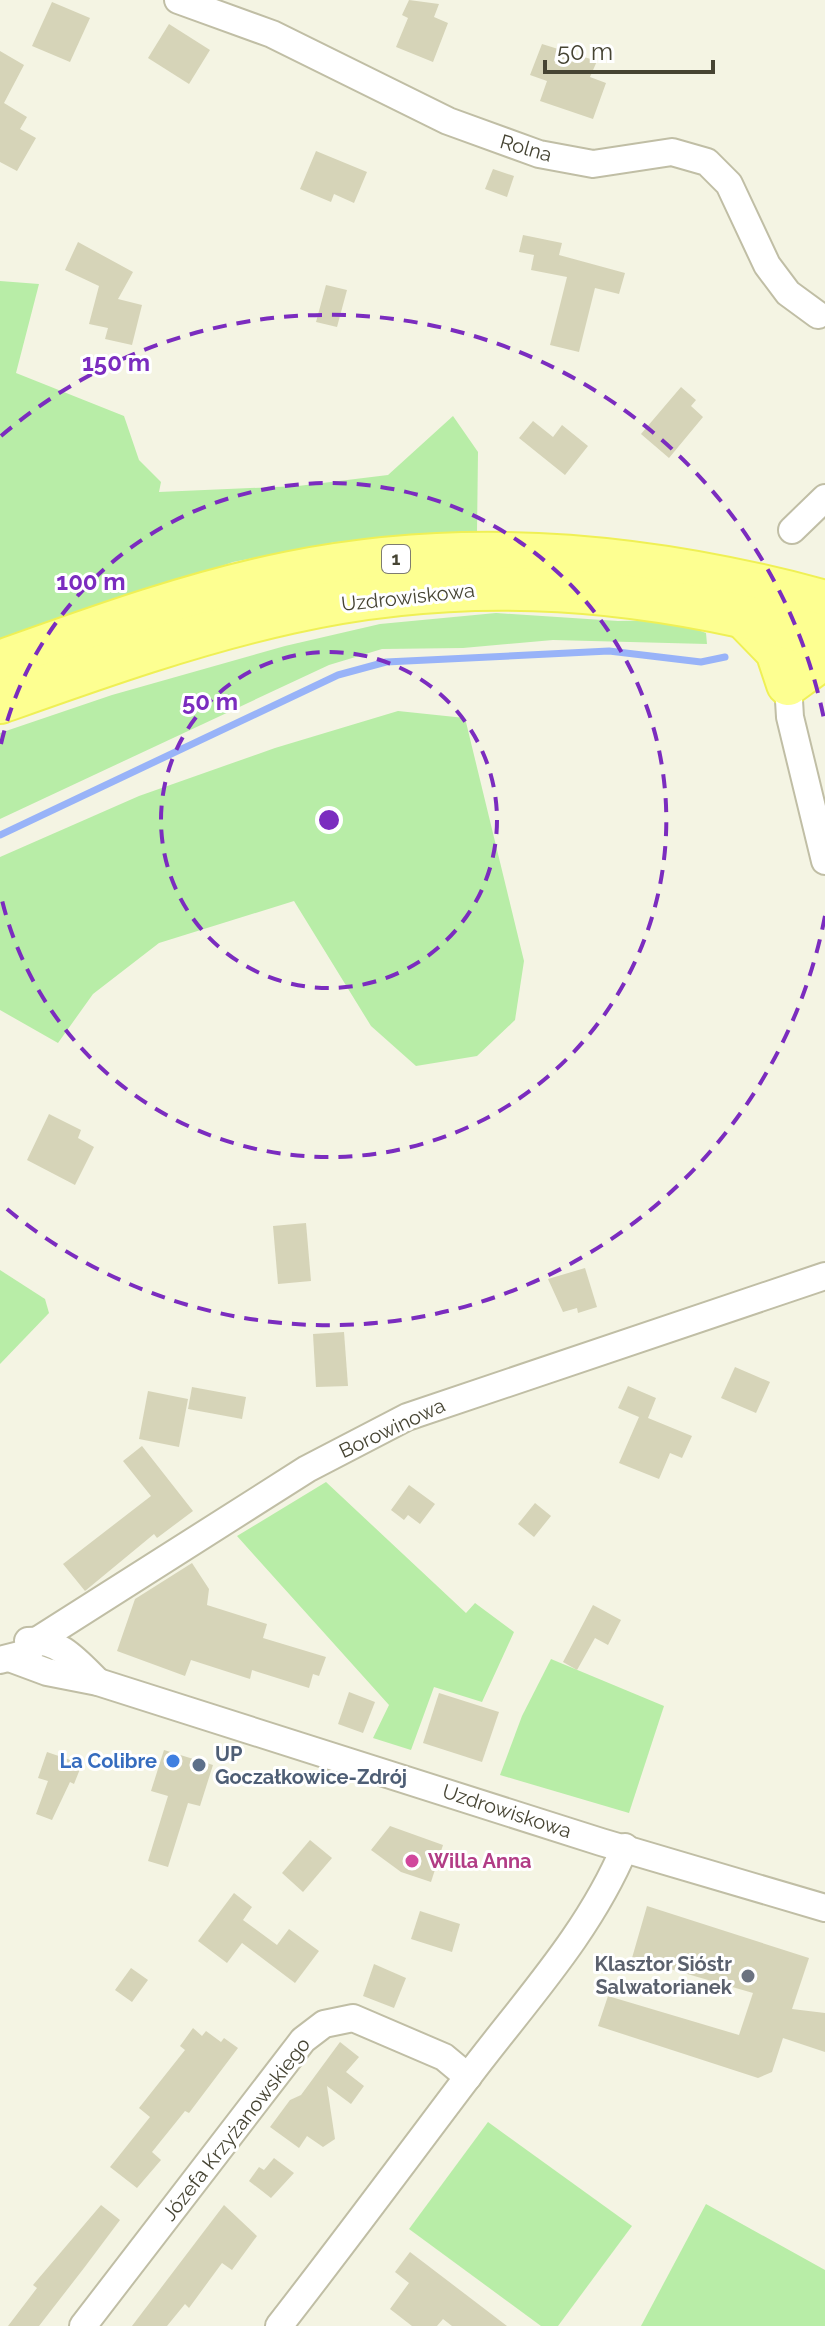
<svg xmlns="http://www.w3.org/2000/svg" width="825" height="2326" viewBox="0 0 825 2326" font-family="Raleway,sans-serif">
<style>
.green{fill:#b8eda7}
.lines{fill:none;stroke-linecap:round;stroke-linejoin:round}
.stream{stroke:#98b3f8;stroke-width:7}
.building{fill:#d6d4b8}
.minor-casing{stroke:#c0bea5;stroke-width:30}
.primary-casing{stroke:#eff055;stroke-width:46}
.minor{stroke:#fff;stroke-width:26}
.primary{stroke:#fdff91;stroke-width:42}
.ring{fill:none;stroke:#7b2cbf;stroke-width:4;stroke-dasharray:14 10}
.shop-dot{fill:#3f7fe0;stroke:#fff;stroke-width:3}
.service-dot{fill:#5c6f8a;stroke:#fff;stroke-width:3}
.hotel-dot{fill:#d1479c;stroke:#fff;stroke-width:3}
.worship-dot{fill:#6b7280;stroke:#fff;stroke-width:3}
.labels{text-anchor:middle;stroke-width:6;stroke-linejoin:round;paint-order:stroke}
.shield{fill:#fff;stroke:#7e7c70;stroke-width:2}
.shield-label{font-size:18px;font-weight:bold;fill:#464433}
.street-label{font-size:20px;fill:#464433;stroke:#fff}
.service-label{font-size:20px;font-weight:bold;fill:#4e5e75;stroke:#fff;text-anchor:start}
.shop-label{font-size:20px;font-weight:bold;fill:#366cbe;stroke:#fff;text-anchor:end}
.hotel-label{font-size:20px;font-weight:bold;fill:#b23c85;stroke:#fff;text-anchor:start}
.worship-label{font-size:20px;font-weight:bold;fill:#5b616d;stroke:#fff;text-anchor:end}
.centre{fill:#7b2cbf;stroke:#fff;stroke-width:4}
.ring-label{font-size:24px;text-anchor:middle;font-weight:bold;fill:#7b2cbf;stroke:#fff;stroke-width:6;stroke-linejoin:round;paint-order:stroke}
</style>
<rect width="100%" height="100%" fill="#f4f4e3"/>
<g class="green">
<polygon points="0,281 39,284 16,373 124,416 139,460 161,482 159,492 298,486 388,475 453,416 478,452 477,533 336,542 233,562 0,644"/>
<polygon points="496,613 618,621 672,620 706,633 707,644 553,640 463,648 382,649 329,665 0,819 0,733 112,695 285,646 380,624"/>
<polygon points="398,711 465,718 524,961 515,1020 477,1056 416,1066 371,1026 294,901 159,943 93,994 58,1043 0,1010 0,857 139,796 275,748"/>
<polygon points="0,1270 45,1299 49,1313 0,1364"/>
<polygon points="326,1482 466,1613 475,1603 514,1632 482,1702 434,1687 411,1750 373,1738 389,1705 237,1536"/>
<polygon points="551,1659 664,1706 629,1813 500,1775 522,1716"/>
<polygon points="488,2122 632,2226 558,2326 541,2326 409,2229"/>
<polygon points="706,2204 825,2270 825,2326 641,2326"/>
</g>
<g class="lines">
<polyline class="stream" points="0,835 338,675 386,662 609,651 701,662 725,657"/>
</g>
<g class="building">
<polygon points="409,0 439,4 434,17 448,23 433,62 396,47 408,18 402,15"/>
<polygon points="52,2 90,18 70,62 32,46"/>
<polygon points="169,24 210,50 189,84 148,58"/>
<polygon points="542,44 597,61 590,77 606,83 593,119 540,101 547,81 530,75"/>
<polygon points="0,51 24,65 4,103 27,117 20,129 36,138 17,171 0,162"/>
<polygon points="316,151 367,172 354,203 334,194 331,202 300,189"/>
<polygon points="493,169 514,176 507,197 485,189"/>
<polygon points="523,235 562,243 559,255 625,273 619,294 595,288 579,352 550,345 567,277 531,270 534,255 519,252"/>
<polygon points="78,242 133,272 118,299 142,305 132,345 105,339 108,328 89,324 99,286 65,270"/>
<polygon points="326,285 347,290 337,327 316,322"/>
<polygon points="681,387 696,400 691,406 703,417 669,458 641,434"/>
<polygon points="533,421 553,437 562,425 588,446 565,475 519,438"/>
<polygon points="49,1114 81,1130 78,1138 94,1147 75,1185 27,1160"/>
<polygon points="306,1223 311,1281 278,1284 273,1226"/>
<polygon points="585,1268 597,1307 578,1313 577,1308 563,1312 548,1279"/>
<polygon points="344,1332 348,1386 316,1387 313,1334"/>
<polygon points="735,1367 770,1382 756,1413 721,1398"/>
<polygon points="628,1386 656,1398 648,1418 692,1436 682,1458 670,1453 659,1479 619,1463 639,1417 618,1408"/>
<polygon points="192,1387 246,1397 242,1419 188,1409"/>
<polygon points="148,1391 188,1399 179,1447 139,1439"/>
<polygon points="142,1446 193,1511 157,1538 154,1534 85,1591 63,1564 151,1496 123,1461"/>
<polygon points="409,1485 435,1504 420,1524 408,1515 404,1520 391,1510"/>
<polygon points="535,1503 551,1516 534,1537 518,1524"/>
<polygon points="192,1563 209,1589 207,1605 267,1624 263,1638 326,1657 319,1676 313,1674 309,1688 252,1670 250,1679 191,1660 185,1676 117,1651 135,1599"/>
<polygon points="593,1605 621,1620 608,1645 595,1638 577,1670 563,1662"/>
<polygon points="349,1692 375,1702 363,1733 338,1724"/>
<polygon points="439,1693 499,1712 482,1762 423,1743"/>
<polygon points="164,1750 213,1765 200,1806 188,1803 168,1867 148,1861 168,1796 151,1791"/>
<polygon points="47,1752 82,1764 74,1784 70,1782 52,1820 36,1814 48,1781 38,1778"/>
<polygon points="390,1826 443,1845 431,1882 401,1872 371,1850"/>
<polygon points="310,1840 332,1858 303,1892 282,1873"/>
<polygon points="234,1893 252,1907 243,1920 277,1945 289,1929 319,1951 295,1983 242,1943 227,1963 198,1941"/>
<polygon points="647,1906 809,1958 792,2009 825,2013 825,2052 783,2038 772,2072 758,2078 598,2026 608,1996 739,2035 753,1993 632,1958"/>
<polygon points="420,1911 460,1924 452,1952 411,1939"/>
<polygon points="374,1964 406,1978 394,2008 363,1996"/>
<polygon points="131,1968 148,1980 132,2002 115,1990"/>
<polygon points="193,2028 202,2036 206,2031 221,2042 224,2038 238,2048 189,2113 185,2111 152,2152 161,2160 137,2188 110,2167 150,2117 139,2108 185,2050 180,2046"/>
<polygon points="340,2042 359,2057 346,2072 364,2086 351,2104 327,2086 335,2139 323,2147 307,2136 299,2148 270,2127 290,2100 301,2095"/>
<polygon points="274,2158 294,2173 271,2198 249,2181 259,2167 264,2170"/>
<polygon points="101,2205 120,2220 84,2268 39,2326 8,2326 37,2288 33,2285"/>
<polygon points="224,2205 257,2236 232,2270 222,2263 189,2308 185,2304 167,2326 132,2326"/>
<polygon points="410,2252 507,2326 452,2326 443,2319 437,2326 412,2326 390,2309 409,2283 395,2272"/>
</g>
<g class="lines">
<defs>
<g id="minor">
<polyline points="178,0 272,34 448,121 539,154 593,164 672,152 707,162 729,184 767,265 788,293 818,315"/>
<polyline points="792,530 825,498"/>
<polyline points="788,684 790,717 825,861"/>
<path d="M28,1641C58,1638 78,1662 98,1682"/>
<polyline points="12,1659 47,1672 98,1682 601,1842 825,1908"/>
<polyline points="0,1660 27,1653 38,1640 307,1469 407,1417 825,1276"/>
<polyline points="83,2326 303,2040 324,2024 353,2018 444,2057 468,2077"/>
<path d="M279,2326C343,2244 405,2160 467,2078C524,2002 588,1935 625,1847"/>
</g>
<g id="primary">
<polyline points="741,614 777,651 788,684 825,657"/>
<path d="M0,662C95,628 191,593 290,573C469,537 650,554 825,602"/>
<path d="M0,702C96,668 191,634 290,612C473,571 646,587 825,637"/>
</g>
</defs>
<use href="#minor" class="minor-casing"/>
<use href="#primary" class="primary-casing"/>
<use href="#minor" class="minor"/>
<use href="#primary" class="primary"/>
</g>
<g class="ring">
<circle cx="329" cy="820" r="168"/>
<path d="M1 744A337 337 0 1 1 1 896"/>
<path d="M825 916A505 505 0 0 1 1 1204M1 436A505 505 0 0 1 825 724"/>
</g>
<circle class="shop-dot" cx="173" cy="1761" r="8"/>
<circle class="service-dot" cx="199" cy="1765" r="8"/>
<circle class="hotel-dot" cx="412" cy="1861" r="8"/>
<circle class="worship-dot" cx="748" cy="1976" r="8"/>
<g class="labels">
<rect class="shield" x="382" y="545" width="28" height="28" rx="6"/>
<g class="shield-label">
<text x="396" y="565">1</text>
</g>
<g class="street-label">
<text transform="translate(526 148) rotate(16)" y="7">Rolna</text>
<text transform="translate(408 597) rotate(-6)" y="7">Uzdrowiskowa</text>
<text transform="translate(392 1428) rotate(-25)" y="7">Borowinowa</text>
<text transform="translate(507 1811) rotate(18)" y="7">Uzdrowiskowa</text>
<text transform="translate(236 2129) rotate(-52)" y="7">Józefa Krzyżanowskiego</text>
</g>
<g class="service-label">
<text x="215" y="1761">UP<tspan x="215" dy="23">Goczałkowice-Zdrój</tspan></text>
</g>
<g class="shop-label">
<text x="157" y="1768">La Colibre</text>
</g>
<g class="hotel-label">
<text x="428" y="1868">Willa Anna</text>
</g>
<g class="worship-label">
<text x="732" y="1971">Klasztor Sióstr<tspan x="732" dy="23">Salwatorianek</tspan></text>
</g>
</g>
<circle cx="329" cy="820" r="12" class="centre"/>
<g class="ring-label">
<text x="116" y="371">150 m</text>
<text x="91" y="590">100 m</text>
<text x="210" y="710">50 m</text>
</g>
<path d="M545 60v12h168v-12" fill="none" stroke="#464433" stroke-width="4"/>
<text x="557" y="60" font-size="24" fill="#464433" stroke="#ffffff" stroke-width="6" paint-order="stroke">50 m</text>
</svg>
